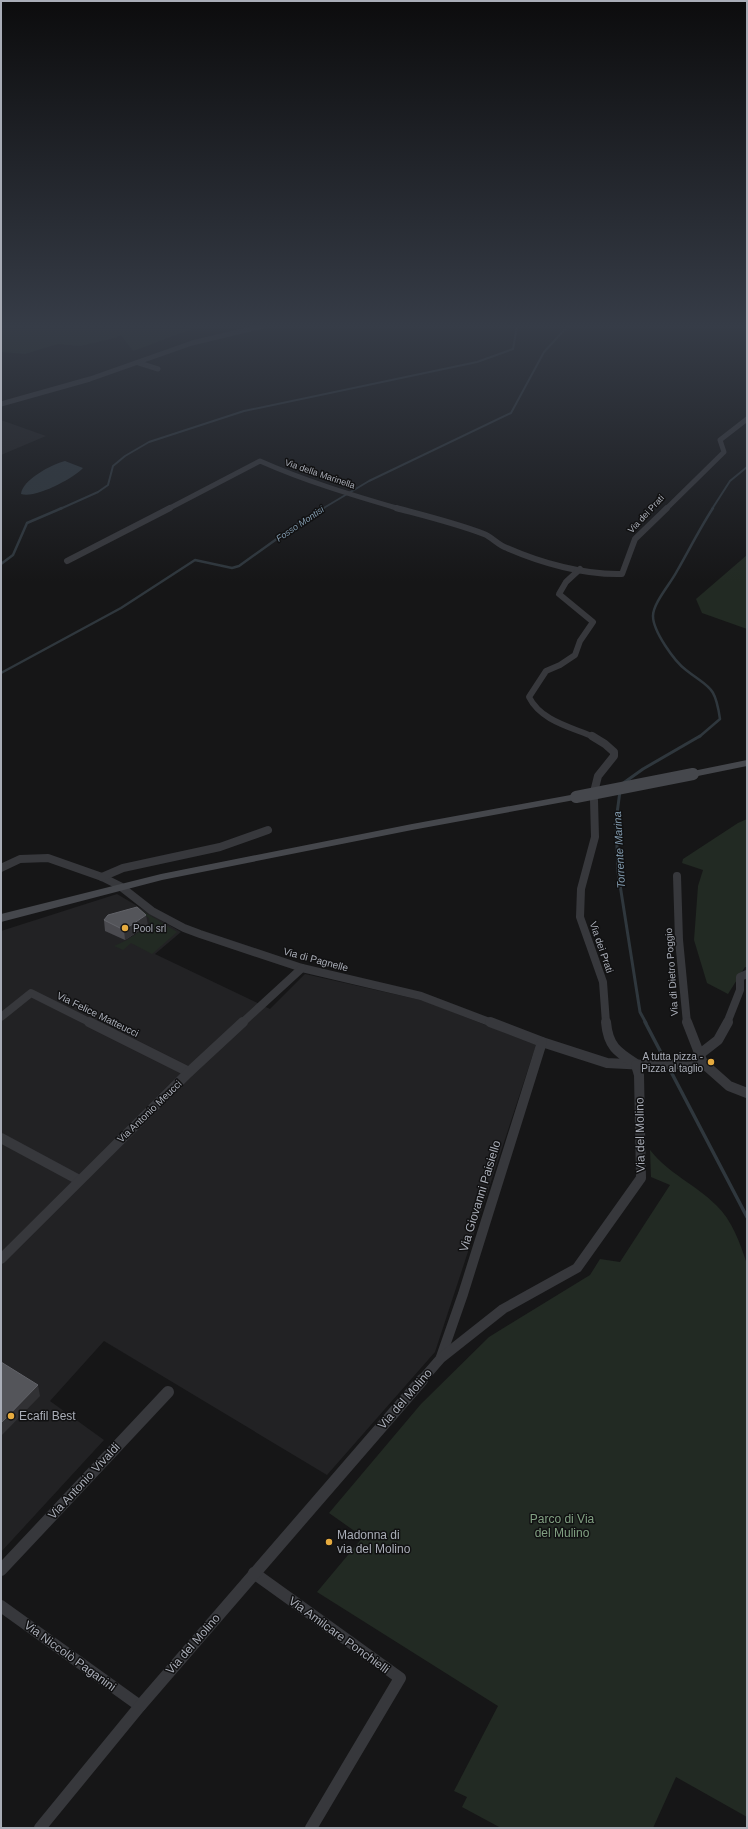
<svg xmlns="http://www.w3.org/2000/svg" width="748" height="1829" viewBox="0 0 748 1829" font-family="Arial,sans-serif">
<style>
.built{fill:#222224}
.green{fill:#222a23}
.water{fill:#2f373d}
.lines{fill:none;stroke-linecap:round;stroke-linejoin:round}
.stream-far3{stroke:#2f373d;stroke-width:2}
.stream-far2{stroke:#2f373d;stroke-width:2.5}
.stream-far1{stroke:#2f373d;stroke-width:3}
.stream{stroke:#2f373d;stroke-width:3.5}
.street-far4{stroke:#37383c;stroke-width:5}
.street-far3{stroke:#37383c;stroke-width:6}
.street-far2{stroke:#37383c;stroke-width:8}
.street-far1{stroke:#37383c;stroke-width:10}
.street{stroke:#37383c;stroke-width:12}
.secondary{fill:#45474c;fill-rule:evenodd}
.secondary-bridge{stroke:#45474c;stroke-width:12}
.wall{fill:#4a4a4f}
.shaded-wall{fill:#313134}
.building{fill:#54555a;stroke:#626369}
.poi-dot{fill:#e6ab3f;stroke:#111112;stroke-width:1.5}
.labels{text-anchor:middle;stroke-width:3;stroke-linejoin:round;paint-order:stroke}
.far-street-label{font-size:9px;fill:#a9adb7;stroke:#111112}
.far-water-label{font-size:9px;font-style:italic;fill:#829baf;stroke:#111112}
.poi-label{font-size:10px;fill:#a9adb7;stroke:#111112;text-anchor:start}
.street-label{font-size:10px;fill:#a9adb7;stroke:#111112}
.water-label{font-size:11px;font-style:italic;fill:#829baf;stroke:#111112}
.near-street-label{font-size:12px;fill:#a9adb7;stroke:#111112}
.near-poi-label{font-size:12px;fill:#a9adb7;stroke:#111112;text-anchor:start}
.near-park-label{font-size:12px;fill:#81a082;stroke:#111112}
</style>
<rect width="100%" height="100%" fill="#161617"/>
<g class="built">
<polygon points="1,420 46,436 1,455"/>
<polygon points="117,894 181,932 155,954 270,1009 305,974 425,1001 536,1045 435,1352 327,1475 104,1341 50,1401 104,1440 1,1552 1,931"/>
</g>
<g class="green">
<polygon points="1,326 192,326 192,329 133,351 121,335 115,338 80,346 58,344 25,354 1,352"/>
<polygon points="747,555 747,629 702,613 696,599"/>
<polygon points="747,819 747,967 745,967 728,994 707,983 694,940 698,886 703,870 682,863 683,859 738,823"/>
<polygon points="136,907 177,932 152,954 131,943 123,950 114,946 127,940 150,925 149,918 133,908"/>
<path d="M650,1150C669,1174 695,1184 716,1205C732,1220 740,1243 747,1264V1817L676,1777L653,1828H501L462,1807L467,1797L454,1791L498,1706L317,1592L363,1537L329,1513L421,1404L489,1337L590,1275L600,1259L620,1262L670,1185L651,1177Z"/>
</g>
<path class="water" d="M65,461L83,468C74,478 35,499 21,494C22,480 52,464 65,461Z"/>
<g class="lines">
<g class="stream-far3">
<polyline points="60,509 98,492 108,485 113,466 125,456 149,442 244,411 477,362 513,349 517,326"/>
<polyline points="322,509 369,481 511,413 544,352 568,326"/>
<polyline points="712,509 730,481 747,467"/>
</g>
<g class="stream-far2">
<polyline points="1,564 13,555 27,523 62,508"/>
<polyline points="1,673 121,608 195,560 232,568 239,566 306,518 324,508"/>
<path d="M699,737L720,719C715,685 710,689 686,670C674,661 653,631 653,616C653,603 671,583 677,571C689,550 700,528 713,508"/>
</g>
<g class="stream-far1">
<polyline points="622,784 643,769 700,736"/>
<polyline points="620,791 616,821 618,872 640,1012 646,1023"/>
</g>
<polyline class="stream" points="645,1022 747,1217"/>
<g class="street-far4">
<polyline points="139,363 158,369"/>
<polyline points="1,404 90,379 192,343 263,326"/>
<path d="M168,509L260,461C305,481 352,495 400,509"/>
<polyline points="666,509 724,452 720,440 747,419"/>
</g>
<g class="street-far3">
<path d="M396,508C426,516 455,523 484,534C492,537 498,545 507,548C541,563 584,575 622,574L635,539L667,508"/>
<polyline points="67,561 170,508"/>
<path d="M580,569L566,582L559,594L593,622L580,641L575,655L560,665L546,671L529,697C541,721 571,727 594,737"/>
</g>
<g class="street-far2">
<polyline points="592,736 605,744 614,752 614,756 598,776 595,788"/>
<polyline points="594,800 595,837 581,889 580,917 603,982 606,1023"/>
<polyline points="1,868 20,859 48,858 102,877 120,886 152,911 184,928 200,934 302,968 421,996 492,1023"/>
<polyline points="677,876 679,940 687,1023"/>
<polyline points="102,877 123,868 220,847 268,830"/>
<polyline points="1,1017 31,993 91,1023"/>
<polyline points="242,1023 302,968"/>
<polyline points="727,1023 740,990 740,977 747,974"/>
</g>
<g class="street-far1">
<polyline points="89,1022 189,1072"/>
<polyline points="490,1022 542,1042 607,1063 646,1065 703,1063 729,1086 747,1093"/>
<path d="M606,1022C608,1046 617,1052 636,1064"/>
<polyline points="687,1022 703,1063"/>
<polyline points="700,1054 718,1040 728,1022"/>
<polyline points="1,1138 79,1180"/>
<polyline points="1,1259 189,1072 243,1022"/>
<polyline points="441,1357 463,1294 542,1042"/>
<polyline points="421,1381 441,1358 503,1309 577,1268 641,1178 639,1075 636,1065"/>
</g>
<g class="street">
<polyline points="1,1570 168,1392"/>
<polyline points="254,1573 400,1678 311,1828"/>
<polyline points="1,1606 140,1706"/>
<polyline points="40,1828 140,1706 422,1380"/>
</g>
<g class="secondary">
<polygon points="747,760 747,766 693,777 688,774 693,771"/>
<polygon points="576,794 580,795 581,797 580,799 412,830 162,880 1,922 1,914 161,874 412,824"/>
</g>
<polyline class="secondary-bridge" points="576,797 693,774"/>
</g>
<polygon class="wall" points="104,920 148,925 125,940 105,931"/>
<g class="shaded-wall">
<polygon points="146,915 148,925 125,940 124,930"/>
<polygon points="38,1385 40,1396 1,1436 1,1423"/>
</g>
<g class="building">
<polygon points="137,907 146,915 124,930 104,920 108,915"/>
<polygon points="1,1362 38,1385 1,1423"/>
</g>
<linearGradient id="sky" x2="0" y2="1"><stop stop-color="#0c0c0d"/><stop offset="0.56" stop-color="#363c47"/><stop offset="1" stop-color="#363c47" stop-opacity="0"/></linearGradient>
<rect width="748" height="582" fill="url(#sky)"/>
<g class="poi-dot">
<circle cx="125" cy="928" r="4"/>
<circle cx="711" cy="1062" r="4"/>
<circle cx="11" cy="1416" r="4"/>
<circle cx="329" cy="1542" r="4"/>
</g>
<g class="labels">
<g class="far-street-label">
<text transform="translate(320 474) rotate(19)" y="3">Via della Marinella</text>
<text transform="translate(646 514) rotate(-47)" y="3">Via dei Prati</text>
</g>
<g class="far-water-label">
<text transform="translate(300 524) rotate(-34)" y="3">Fosso Montisi</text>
</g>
<g class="poi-label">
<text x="133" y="932">Pool srl</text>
<text x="703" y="1060" text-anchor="end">A tutta pizza -<tspan x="703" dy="12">Pizza al taglio</tspan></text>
</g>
<g class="street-label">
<text transform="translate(602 947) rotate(71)" y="4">Via dei Prati</text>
<text transform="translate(316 959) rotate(15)" y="4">Via di Pagnelle</text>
<text transform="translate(671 972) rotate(-94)" y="4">Via di Dietro Poggio</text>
<text transform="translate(98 1014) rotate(26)" y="4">Via Felice Matteucci</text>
<text transform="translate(149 1111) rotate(-44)" y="4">Via Antonio Meucci</text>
</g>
<g class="water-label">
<text transform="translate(619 850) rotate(-93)" y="4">Torrente Marina</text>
</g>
<g class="near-street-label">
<text transform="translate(640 1135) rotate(-91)" y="4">Via del Molino</text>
<text transform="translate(480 1196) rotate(-73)" y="4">Via Giovanni Paisiello</text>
<text transform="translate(405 1399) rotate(-49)" y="4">Via del Molino</text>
<text transform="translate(84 1481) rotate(-47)" y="4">Via Antonio Vivaldi</text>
<text transform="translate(339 1635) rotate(36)" y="4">Via Amilcare Ponchielli</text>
<text transform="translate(193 1644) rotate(-49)" y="4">Via del Molino</text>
<text transform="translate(70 1656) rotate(36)" y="4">Via Niccolò Paganini</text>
</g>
<g class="near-poi-label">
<text x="19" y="1420">Ecafil Best</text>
<text x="337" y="1539">Madonna di<tspan x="337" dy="14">via del Molino</tspan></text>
</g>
<g class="near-park-label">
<text x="562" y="1523">Parco di Via<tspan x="562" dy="14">del Mulino</tspan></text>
</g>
</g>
<rect width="748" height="1829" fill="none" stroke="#a9adb7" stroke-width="4"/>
</svg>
